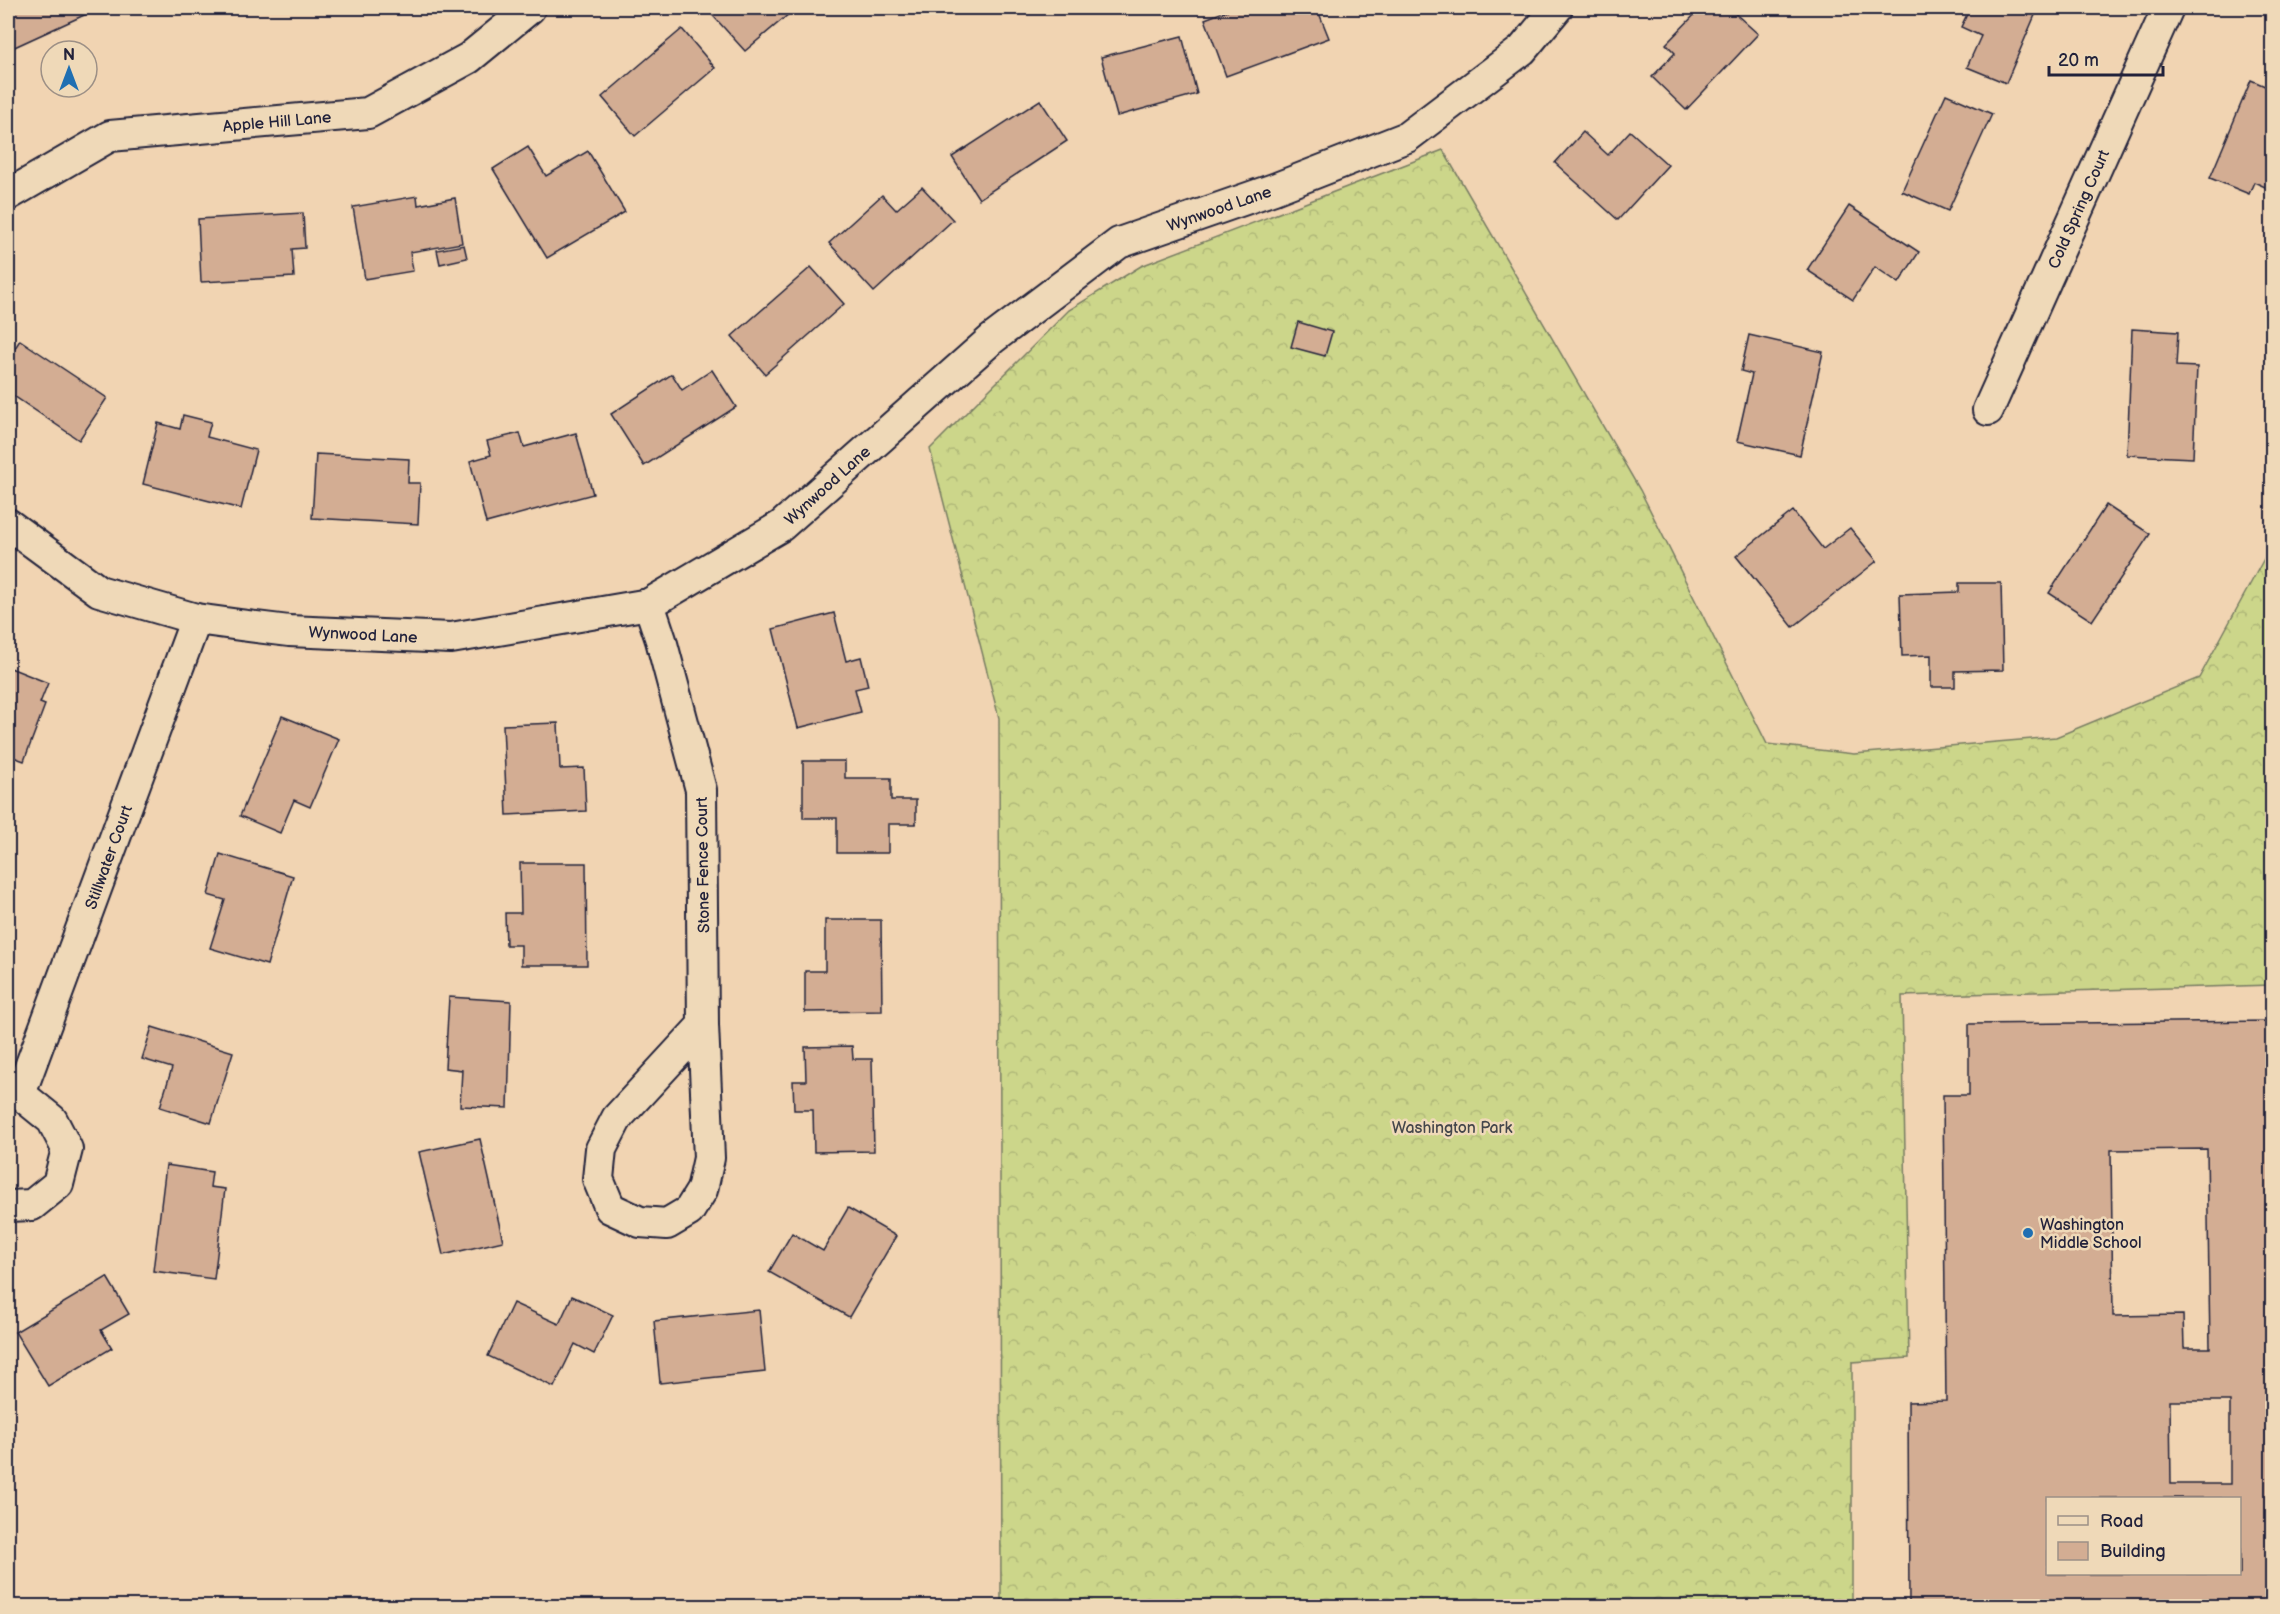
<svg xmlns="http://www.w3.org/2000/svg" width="2280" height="1614" viewBox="0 0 2280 1614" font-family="'Balsamiq Sans',sans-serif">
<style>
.forest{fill:url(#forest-crowns);stroke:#777c62;stroke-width:1.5}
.building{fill:#d3ad93;stroke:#22223b;stroke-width:1.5;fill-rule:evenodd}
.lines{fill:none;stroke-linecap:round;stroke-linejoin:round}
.street-casing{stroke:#22223b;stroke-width:34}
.street{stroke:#efd9b8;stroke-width:30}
.poi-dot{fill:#1f6fb2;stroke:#efd9b8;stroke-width:2}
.labels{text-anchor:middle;stroke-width:5;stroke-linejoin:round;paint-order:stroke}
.street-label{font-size:16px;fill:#22223b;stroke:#efd9b8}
.park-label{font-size:16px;fill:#44464b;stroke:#efd9b8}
.poi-label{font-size:16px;fill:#22223b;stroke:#efd9b8;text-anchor:start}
</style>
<defs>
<pattern id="forest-crowns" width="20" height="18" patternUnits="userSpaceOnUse" patternTransform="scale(1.5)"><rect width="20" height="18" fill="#ccd68a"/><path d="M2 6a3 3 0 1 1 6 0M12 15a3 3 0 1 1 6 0" fill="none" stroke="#afb778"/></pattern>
</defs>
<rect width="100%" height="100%" fill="#f1d4b2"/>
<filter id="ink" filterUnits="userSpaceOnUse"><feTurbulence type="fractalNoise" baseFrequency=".0167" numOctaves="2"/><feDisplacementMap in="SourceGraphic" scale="12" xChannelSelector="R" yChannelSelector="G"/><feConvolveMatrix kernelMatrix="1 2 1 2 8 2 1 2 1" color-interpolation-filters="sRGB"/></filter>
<g filter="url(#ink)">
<polygon class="forest" points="1443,150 1640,490 1767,744 1854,754 2056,737 2199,678 2272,544 2272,985 1902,996 1909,1358 1852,1362 1852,1606 1001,1606 999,718 930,449 1069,310 1141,266"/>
<g class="building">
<polygon points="8,8 92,8 93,11 8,50"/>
<polygon points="706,8 796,8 745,51"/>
<polygon points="1234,8 1317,8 1329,38 1226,76 1205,19"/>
<polygon points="1701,8 1729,8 1758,34 1686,110 1652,77 1675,53 1666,44"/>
<polygon points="1970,8 2038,8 2006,83 1967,67 1981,36 1961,27"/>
<polygon points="682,29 715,68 635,136 602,97"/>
<polygon points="1182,36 1197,94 1117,116 1101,57"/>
<polygon points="2251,80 2272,89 2272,190 2254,182 2249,194 2210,178"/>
<polygon points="1946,94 1992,114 1948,211 1902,191"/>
<polygon points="1040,100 1067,141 979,199 952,157"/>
<polygon points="1630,131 1668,165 1618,220 1555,163 1583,132 1608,155"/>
<polygon points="528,147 546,176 588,151 625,212 547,258 493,169"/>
<polygon points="922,187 953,220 874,292 829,243 882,195 896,210"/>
<polygon points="417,196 418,205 455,198 462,243 410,252 413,271 365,279 353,207"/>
<polygon points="1849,206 1919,252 1899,283 1875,267 1853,300 1807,270"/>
<polygon points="303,213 305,248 292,249 294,277 201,282 198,219"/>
<polygon points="464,245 467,258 440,264 437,250"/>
<polygon points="811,267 844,304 765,374 732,336"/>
<polygon points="1298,322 1332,332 1325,356 1291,347"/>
<polygon points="2132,329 2178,332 2176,366 2197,367 2193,458 2127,455"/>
<polygon points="1749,335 1823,352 1800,455 1737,441 1752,374 1741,371"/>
<polygon points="20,340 107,398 79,440 8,392 8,359"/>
<polygon points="712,370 736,407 644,466 611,414 672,374 682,390"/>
<polygon points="183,415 211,422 207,437 256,450 241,509 143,484 158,423 180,429"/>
<polygon points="520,433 524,447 576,433 593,494 486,523 470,461 491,455 487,441"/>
<polygon points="316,454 409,459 408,483 420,483 418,524 312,518"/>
<polygon points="2106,505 2150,534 2092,621 2049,593"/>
<polygon points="1793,511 1823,549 1850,528 1877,561 1793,627 1736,556"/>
<polygon points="1959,583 2001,583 2003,670 1955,671 1955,687 1931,687 1931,655 1902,656 1900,594 1959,592"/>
<polygon points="834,613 846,661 861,657 868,686 855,689 861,712 798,728 773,629"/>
<polygon points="8,667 48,683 40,703 45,705 24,761 8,755"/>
<polygon points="282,716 339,739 310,807 294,800 280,833 240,816"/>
<polygon points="558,723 560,769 584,768 586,811 507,815 503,725"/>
<polygon points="803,761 845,761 845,778 891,778 891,800 916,800 916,824 888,824 888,853 837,853 837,818 803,818"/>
<polygon points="220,854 293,876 267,965 210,948 225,900 208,895"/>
<polygon points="520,863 586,863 587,965 521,965 521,945 506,945 505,913 521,913"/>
<polygon points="825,920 881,920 882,1011 805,1012 805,971 825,971"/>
<polygon points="449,997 511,1001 508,1108 460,1106 462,1070 445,1068"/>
<path d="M2272,1021V1606H1909L1908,1402L1946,1401L1943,1095H1969V1024ZM2207,1149L2210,1348H2184L2183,1315L2113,1316L2111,1150ZM2170,1401H2230V1484H2171ZM2048,1498H2240V1574H2048Z"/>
<polygon points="152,1027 233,1052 211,1123 160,1107 172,1068 142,1059"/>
<polygon points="852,1046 853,1059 872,1059 874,1151 814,1152 813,1110 794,1110 793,1081 806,1081 805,1047"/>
<polygon points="480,1139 503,1241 443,1255 419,1152"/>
<polygon points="166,1165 212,1172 210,1187 225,1189 214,1279 153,1271"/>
<polygon points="848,1208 896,1236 849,1317 769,1272 792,1233 823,1251"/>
<polygon points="107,1277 129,1314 101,1330 112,1348 48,1386 15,1332"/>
<polygon points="572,1296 613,1315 594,1354 575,1344 554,1387 488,1356 513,1303 559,1324"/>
<polygon points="759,1310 765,1372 660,1383 654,1321"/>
</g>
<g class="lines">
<defs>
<g id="street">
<polyline points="8,195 110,136 368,113 469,58 530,8"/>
<polyline points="1988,410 2168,8"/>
<polyline points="8,524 99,591 196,619 240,625 289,631 451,638 649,604 781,526 992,339 1119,243 1274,189 1407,137 1522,50 1557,8"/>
<polyline points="649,604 661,640 701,790 703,1025 709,1158 702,1190 689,1211 667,1224 640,1222 610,1208 598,1179 601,1149 617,1118 703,1025"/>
<polyline points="8,1094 20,1094 52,1120 67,1149 58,1184 32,1205 8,1206"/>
<polyline points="20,1094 196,619"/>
</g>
</defs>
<use href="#street" class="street-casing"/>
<use href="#street" class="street"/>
</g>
</g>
<circle class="poi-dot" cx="2028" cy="1233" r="6"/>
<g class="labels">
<g class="street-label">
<text transform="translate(277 121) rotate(-5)" y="6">Apple Hill Lane</text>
<text transform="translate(1219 208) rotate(-19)" y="6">Wynwood Lane</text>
<text transform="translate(2078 209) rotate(-66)" y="6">Cold Spring Court</text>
<text transform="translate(827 485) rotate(-42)" y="6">Wynwood Lane</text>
<text transform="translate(363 634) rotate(3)" y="6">Wynwood Lane</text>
<text transform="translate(108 857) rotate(-70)" y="6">Stillwater Court</text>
<text transform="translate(702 865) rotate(-91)" y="6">Stone Fence Court</text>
</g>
<g class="park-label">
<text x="1452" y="1133">Washington Park</text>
</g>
<g class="poi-label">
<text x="2040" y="1230">Washington<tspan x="2040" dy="18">Middle School</tspan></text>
</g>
</g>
<rect width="2280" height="1614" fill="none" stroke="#efd9b8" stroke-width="30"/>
<rect x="15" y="15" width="2250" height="1584" fill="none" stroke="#22223b" stroke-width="2" filter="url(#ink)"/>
<rect x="2046" y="1497" width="195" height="78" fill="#efd9b8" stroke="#9d9086" stroke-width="1.5"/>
<rect x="2058" y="1516" width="30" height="9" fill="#efd9b8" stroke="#9d9086" stroke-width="1.5"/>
<text x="2100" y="1527" font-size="18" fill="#22223b">Road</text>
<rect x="2058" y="1542" width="30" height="18" fill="#d3ad93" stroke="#9d9086" stroke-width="1.5"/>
<text x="2100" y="1557" font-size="18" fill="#22223b">Building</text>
<g transform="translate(69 69)"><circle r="28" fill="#efd9b8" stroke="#9d9086" stroke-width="1.5"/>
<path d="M0-4.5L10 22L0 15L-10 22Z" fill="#1f6fb2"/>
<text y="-9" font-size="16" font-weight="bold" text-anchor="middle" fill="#22223b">N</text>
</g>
<path d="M2049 66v9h114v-9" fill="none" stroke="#22223b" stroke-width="3"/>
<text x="2058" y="66" font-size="18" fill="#22223b" stroke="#efd9b8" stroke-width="4.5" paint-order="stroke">20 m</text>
</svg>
